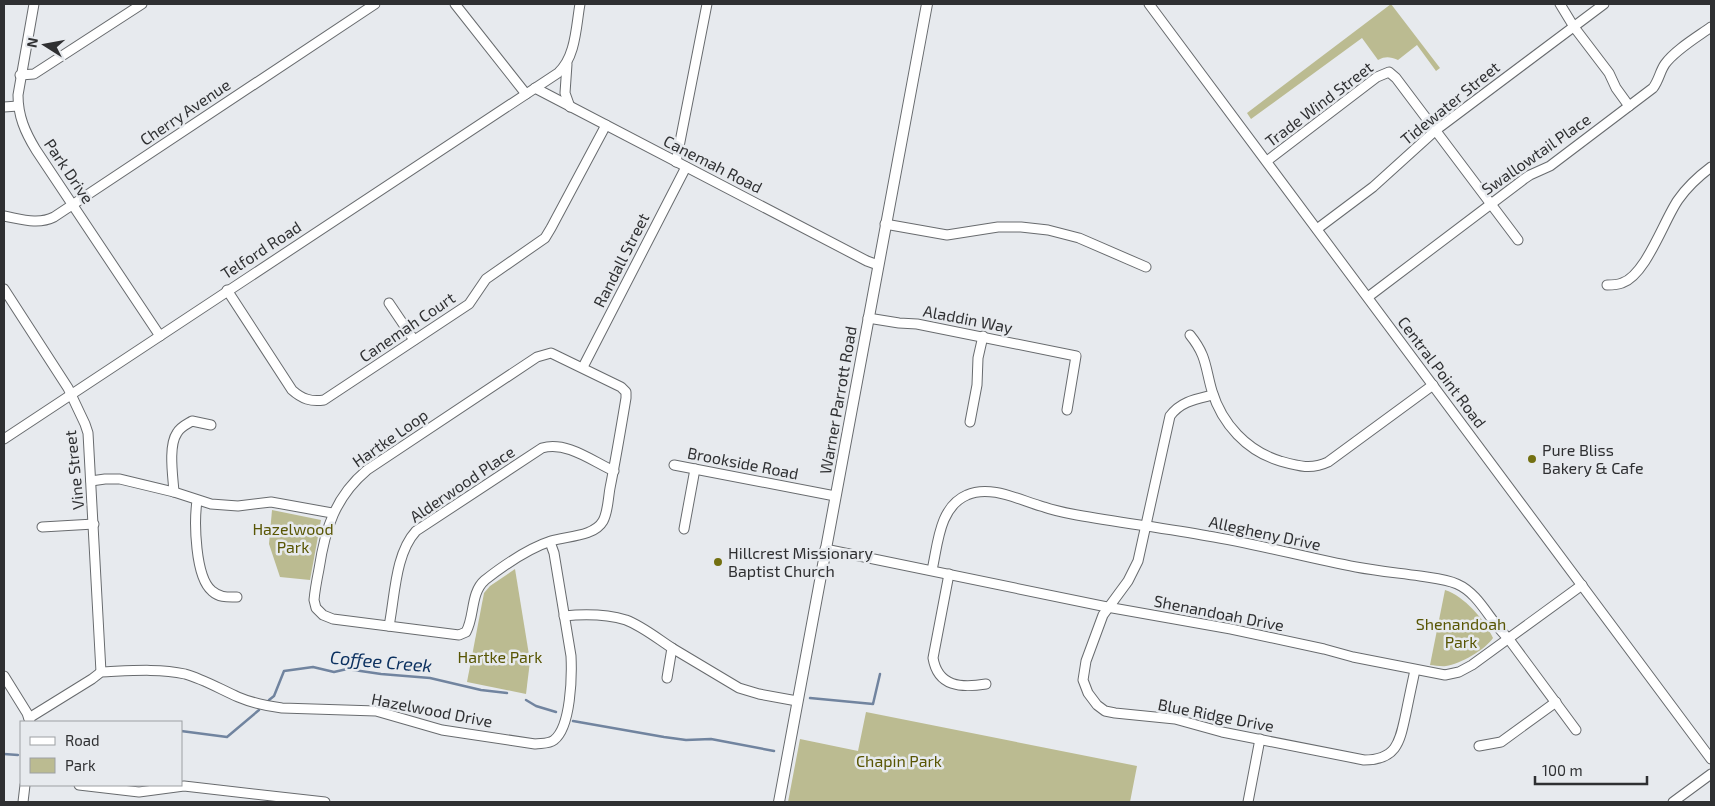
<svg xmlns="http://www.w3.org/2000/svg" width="1715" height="806" viewBox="0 0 1715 806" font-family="'Exo 2',sans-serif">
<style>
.green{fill:#bbbb91}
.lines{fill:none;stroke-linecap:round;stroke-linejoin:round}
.stream{stroke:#71849f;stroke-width:2.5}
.minor-casing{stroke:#686b6e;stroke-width:11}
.major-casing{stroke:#686b6e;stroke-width:12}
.minor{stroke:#fff;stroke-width:9}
.major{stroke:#fff;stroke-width:10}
.poi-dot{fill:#737011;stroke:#e7eaee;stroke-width:2}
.labels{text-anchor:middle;stroke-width:5;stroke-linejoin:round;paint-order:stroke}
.street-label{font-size:16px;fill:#2f3032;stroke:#e7eaee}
.poi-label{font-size:16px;fill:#2f3032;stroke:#e7eaee;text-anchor:start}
.park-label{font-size:16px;fill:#595604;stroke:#e7eaee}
.water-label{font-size:18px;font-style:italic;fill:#0c3160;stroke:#e7eaee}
</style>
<rect width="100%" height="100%" fill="#e7eaee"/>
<g class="green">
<path d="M1391,4L1440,68L1436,71L1417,45L1398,60C1390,57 1386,56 1378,60L1362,38L1251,119L1247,113Z"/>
<polygon points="272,510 321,520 310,580 280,577 269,544"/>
<polygon points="515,569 530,661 526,694 467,682 484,593 490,586"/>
<path d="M1445,590C1464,596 1485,620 1493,638C1485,650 1460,664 1446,666C1441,667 1435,665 1430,665Z"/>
<polygon points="866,712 1137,766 1130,802 788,802 800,739 858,751"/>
</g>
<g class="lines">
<g class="stream">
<polyline points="810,698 873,704 880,674"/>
<polyline points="269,700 274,696 284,671 313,667 334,672 347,669 381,674 430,678 481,690 507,693"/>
<polyline points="526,700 536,706 556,712"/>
<polyline points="573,721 664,737 686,740 711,739 774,751"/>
<polyline points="181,731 227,737 259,710"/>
<polyline points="4,754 18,755"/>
</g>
<defs>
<g id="minor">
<path d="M34,4L18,95C18,116 25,132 36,150L160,336"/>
<polyline points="455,4 526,94"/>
<polyline points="1149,4 1711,759"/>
<polyline points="1560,4 1574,27 1609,73 1616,88 1629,106"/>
<polyline points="567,64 565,93 570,107"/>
<polyline points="20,75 34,74 142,4"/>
<polyline points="535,88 867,261 878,265"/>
<polyline points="4,107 18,106"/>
<polyline points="1267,161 1377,77 1389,72 1396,78 1518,240"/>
<polyline points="676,162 707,4"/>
<path d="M4,216C21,219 38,225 54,217L375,4"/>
<polyline points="885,224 947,235 998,227 1021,227 1048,230 1079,238 1146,267"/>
<polyline points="1317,229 1373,187 1436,130 1604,4"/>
<path d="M1607,285C1611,285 1617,285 1622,283C1646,275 1664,220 1678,200C1687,187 1699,176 1711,167"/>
<polyline points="4,289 68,388 85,424 88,433 101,672"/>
<path d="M227,290L292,390C302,399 311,402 324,400L469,304L486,279L545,238L551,228L606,125"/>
<path d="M1368,297L1524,179L1530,175L1550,166L1653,88C1659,80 1660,71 1665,64C1675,50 1697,37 1711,27"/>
<polyline points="389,303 414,340"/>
<polyline points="868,318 899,323 917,324 1076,356 1067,410"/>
<path d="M1190,335C1207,356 1205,367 1212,391C1222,424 1247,451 1280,461C1298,466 1311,470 1328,462L1433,385"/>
<path d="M551,353L621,387L626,392V398C621,428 616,458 610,488C608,499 608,512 603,521C594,537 566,536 551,541C529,548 503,566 485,580C470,593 475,616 466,632L459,635L333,619L323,615L316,608L314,600C315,589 317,579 319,569C325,529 335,497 367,470L537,357Z"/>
<polyline points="583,367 686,167"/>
<path d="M1213,395C1197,399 1181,401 1170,416L1138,561L1128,581L1103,615L1086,661L1083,680L1088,693L1097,705L1105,711L1115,713L1175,719L1222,732L1364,760C1398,760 1400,740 1406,713C1409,698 1412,684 1415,670"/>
<polyline points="970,422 977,385 978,358 983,336"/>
<path d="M4,439L558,73C576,57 576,26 580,4"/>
<polyline points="674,465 835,496"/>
<polyline points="91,481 105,479 120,479 174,492 211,504 238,506 271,502 332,513"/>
<path d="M174,492C173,477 168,446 177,433C180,427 187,424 192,421L211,425"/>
<path d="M197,501C194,522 195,577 212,591C220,598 228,597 237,597"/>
<polyline points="42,527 94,524"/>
<polyline points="684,529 695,469"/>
<polyline points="825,549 1107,607 1231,629 1324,649 1353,657 1445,675 1459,672 1472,665 1582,585"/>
<path d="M932,570C938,544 939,507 967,495C991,484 1021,501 1044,507C1055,511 1066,513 1077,515C1121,523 1165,528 1208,536C1258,544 1307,558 1356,567C1377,571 1399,573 1420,576C1432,578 1446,579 1457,584C1480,594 1490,622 1508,638L1576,730"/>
<path d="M949,574L933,658C938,687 961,688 986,684"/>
<path d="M564,616C584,614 606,614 626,620C642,626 658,639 672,648L667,678"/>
<path d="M389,626C395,596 395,554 416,531L542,448C567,441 592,461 614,471"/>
<polyline points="672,648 739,688 759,694 797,701"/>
<polyline points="4,676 27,713 30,722"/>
<path d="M29,718L92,679L101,672C128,671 158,668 185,674C203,679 220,689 238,697C252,703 267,706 282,708L376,711L442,730L535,744C542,743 549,744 554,740C571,727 572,676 571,656L554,553L550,542"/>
<polyline points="1479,746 1501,742 1556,702"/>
<polyline points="79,785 139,792 184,786 325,802"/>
<polyline points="23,802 25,785"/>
<polyline points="1248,802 1260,739"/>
<polyline points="1673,802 1711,774"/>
</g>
<polyline id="major" points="779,802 927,4"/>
</defs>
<use href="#minor" class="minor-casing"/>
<use href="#major" class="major-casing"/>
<use href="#minor" class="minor"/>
<use href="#major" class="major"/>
</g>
<g class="poi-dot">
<circle cx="1532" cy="459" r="5"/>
<circle cx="718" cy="562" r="5"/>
</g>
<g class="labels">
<g class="street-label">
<text transform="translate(1450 103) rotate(-39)" y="6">Tidewater Street</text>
<text transform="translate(1319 104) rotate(-37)" y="6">Trade Wind Street</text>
<text transform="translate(185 112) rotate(-34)" y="6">Cherry Avenue</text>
<text transform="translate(1536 154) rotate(-35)" y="6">Swallowtail Place</text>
<text transform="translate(713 164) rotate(27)" y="6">Canemah Road</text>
<text transform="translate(69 171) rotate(56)" y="6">Park Drive</text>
<text transform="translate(261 250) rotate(-33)" y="6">Telford Road</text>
<text transform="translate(621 260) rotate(-63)" y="6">Randall Street</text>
<text transform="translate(968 319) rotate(11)" y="6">Aladdin Way</text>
<text transform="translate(407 327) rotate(-34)" y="6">Canemah Court</text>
<text transform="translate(1442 372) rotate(53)" y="6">Central Point Road</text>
<text transform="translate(838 400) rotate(-80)" y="6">Warner Parrott Road</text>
<text transform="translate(390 438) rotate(-35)" y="6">Hartke Loop</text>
<text transform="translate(743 463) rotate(11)" y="6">Brookside Road</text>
<text transform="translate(74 470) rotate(-96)" y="6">Vine Street</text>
<text transform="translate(462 484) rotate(-34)" y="6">Alderwood Place</text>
<text transform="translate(1265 533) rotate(12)" y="6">Allegheny Drive</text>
<text transform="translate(1219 613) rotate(11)" y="6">Shenandoah Drive</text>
<text transform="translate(432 710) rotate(11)" y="6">Hazelwood Drive</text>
<text transform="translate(1216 715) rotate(11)" y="6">Blue Ridge Drive</text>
</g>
<g class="poi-label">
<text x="1542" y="456">Pure Bliss<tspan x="1542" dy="18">Bakery &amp; Cafe</tspan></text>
<text x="728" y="559">Hillcrest Missionary<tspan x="728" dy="18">Baptist Church</tspan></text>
</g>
<g class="park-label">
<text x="293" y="535">Hazelwood<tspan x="293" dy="18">Park</tspan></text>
<text x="1461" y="630">Shenandoah<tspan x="1461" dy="18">Park</tspan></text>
<text x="500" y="663">Hartke Park</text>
<text x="899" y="767">Chapin Park</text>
</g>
<g class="water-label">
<text transform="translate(381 662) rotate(5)" y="6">Coffee Creek</text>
</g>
</g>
<rect width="1715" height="806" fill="none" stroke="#2f3032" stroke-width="10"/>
<rect x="20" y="721" width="162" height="65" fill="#e7eaee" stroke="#9da0a3"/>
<rect x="30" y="737" width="25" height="8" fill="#ffffff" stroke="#9da0a3"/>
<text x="65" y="746" font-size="15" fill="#2f3032">Road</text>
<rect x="30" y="758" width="25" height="15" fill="#bbbb91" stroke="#9da0a3"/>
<text x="65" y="771" font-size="15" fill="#2f3032">Park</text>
<g transform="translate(45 45) rotate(281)" stroke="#e7eaee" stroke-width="4" paint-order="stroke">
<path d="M0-4L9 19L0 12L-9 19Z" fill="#2f3032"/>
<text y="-8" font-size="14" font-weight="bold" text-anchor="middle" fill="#2f3032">N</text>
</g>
<path d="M1535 776v8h112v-8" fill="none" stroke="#2f3032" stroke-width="2.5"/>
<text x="1542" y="776" font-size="15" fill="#2f3032" stroke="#e7eaee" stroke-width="4" paint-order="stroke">100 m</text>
</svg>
